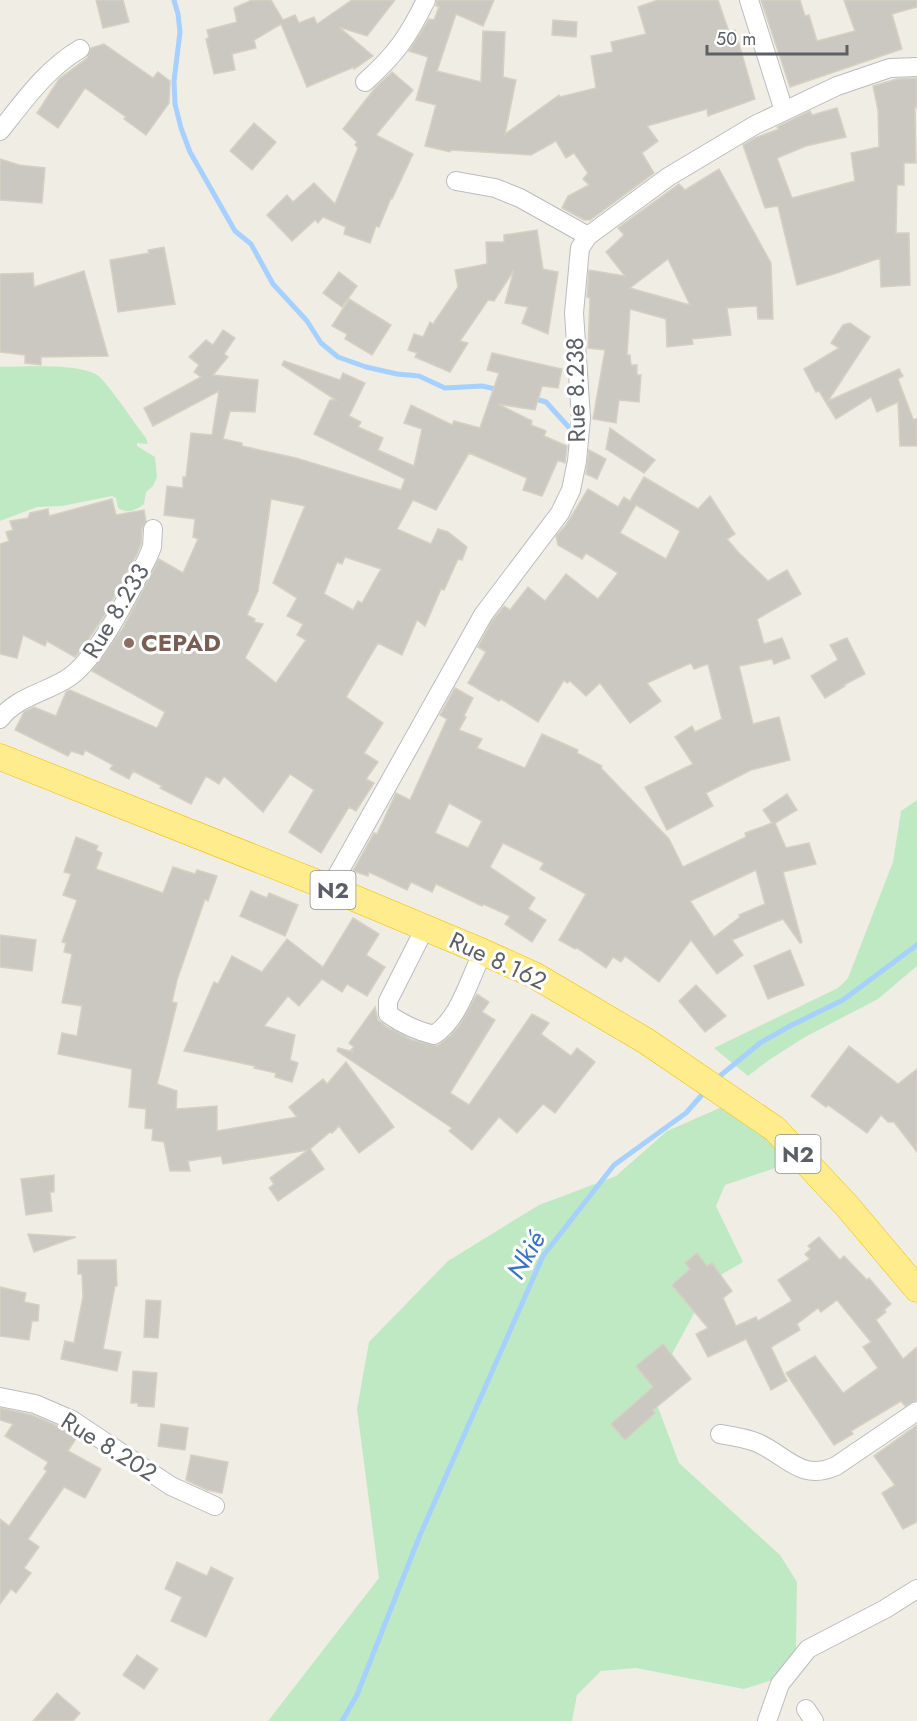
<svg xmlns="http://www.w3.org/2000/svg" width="917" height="1721" viewBox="0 0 917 1721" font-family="Jost,sans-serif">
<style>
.green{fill:#bfe9c3}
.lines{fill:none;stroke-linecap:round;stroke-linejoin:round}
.stream{stroke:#a5d0ff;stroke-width:5}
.building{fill:#cbc8c1;stroke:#d5d1c2;stroke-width:1.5;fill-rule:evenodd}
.minor-casing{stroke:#b9bcc1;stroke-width:20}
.highway-casing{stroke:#f4bd00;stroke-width:27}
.minor{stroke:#fff;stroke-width:18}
.highway{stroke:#ffec8c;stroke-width:26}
.education-dot{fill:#8d6e63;stroke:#fff;stroke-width:2}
.labels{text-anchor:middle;stroke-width:6;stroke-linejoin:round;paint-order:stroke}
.shield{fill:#fff;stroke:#8d9094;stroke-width:1.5}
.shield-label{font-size:22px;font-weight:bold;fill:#5c6066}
.street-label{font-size:24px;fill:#5c6066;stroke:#fff}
.education-label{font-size:24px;font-weight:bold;fill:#785e54;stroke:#fff;text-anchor:start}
.water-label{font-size:26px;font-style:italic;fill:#3c72c3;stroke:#fff}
</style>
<rect width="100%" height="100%" fill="#f0eee4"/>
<g class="green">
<path d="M0,367C24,367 77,363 97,375C106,380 137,427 146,438L148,444L137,443V446L155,457L157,477L153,486L146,492L144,504C135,511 128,514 118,508L116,498L112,496L62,506L37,507L0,521Z"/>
<polygon points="917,800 917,966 878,999 805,1037 769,1060 748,1076 714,1048 838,988 848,978 893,862 901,811"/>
<polygon points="731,1103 814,1155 725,1185 716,1206 743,1262 712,1280 664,1369 656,1402 679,1463 780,1555 797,1582 796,1648 779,1678 744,1689 636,1668 601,1671 577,1695 572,1721 268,1721 379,1578 357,1409 369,1342 448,1261 539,1205 616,1176 667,1131"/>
</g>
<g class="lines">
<g class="stream">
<polyline points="174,0 178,14 180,32 174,81 175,104 181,128 190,152 235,231 251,244 273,284 307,321 321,343 338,357 366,367 397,374 419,376 445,388 482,386 500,390"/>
<polyline points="532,398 546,402 574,433"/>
<polyline points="715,1080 760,1043 790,1026 843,1000 917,945"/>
<polyline points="342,1721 357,1695 420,1535 543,1256 614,1165 686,1113 707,1089"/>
</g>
</g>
<g class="building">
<polygon points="96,0 123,0 129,22 103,28"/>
<polygon points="252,0 271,0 283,20 295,15 299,23 314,17 317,24 352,0 395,0 367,36 339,27 373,56 354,69 354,67 307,87 281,24 254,40 256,48 232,54 235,70 214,74 206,39 209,38 207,30 237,22 234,8"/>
<polygon points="437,0 494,0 483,26 456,14 437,71 481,82 483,31 505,32 503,77 516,80 505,134 559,95 560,97 596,88 591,56 613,52 611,42 646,34 638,7 658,0 718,0 729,32 735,30 755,99 708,116 707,109 647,126 658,141 642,153 654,173 590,220 584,220 562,208 568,196 589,185 583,179 588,173 574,153 566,158 556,141 531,155 451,150 450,152 425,146 436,105 416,100 428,57 409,51 429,19 434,20 439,7 436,6"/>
<polygon points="761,0 800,0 805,16 809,15 817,41 855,31 844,0 917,0 917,7 892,14 902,49 790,87"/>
<polygon points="553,20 577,22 576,37 552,35"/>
<polygon points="104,44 153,78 158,72 170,81 169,103 146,135 124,119 126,117 85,88 58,128 37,113 59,79 87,58 91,48"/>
<polygon points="392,72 413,90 376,135 413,154 392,199 391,198 379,227 376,226 370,243 344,234 346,227 323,217 318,223 315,220 292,241 267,215 287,195 293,202 314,183 335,204 358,148 355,145 357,142 343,129 375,88"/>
<polygon points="917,78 917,108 915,108 916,163 904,163 904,185 897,185 896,233 909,233 910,285 881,287 880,258 834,274 797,285 778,206 765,208 743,145 755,138 779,129 777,127 810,111 812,115 837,108 846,137 806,146 777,158 792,198 855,181 851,153 879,147 878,110 873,86 897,79"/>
<polygon points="254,123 276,142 252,170 230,151"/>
<polygon points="0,159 19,165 45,168 42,203 0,200"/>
<path d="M719,169L771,263L773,319H758L757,306L727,308L731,335L692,339L693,344L667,347L666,319L630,309L627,355H630L631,365H637V375H641L639,402L619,400L616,423L593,419L605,350L588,348L590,298L587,297L589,270L625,276L606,252L624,235L618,228L679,184L685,190ZM668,259L690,305L630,288Z"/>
<polygon points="537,230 543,269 558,272 548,334 522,323 528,307 505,303 514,270 494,301 488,300 460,341 468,343 450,372 415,357 417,353 408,350 414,334 423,337 430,322 433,324 458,287 455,270 487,264 486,242 504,242 504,235"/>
<polygon points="164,247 175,304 118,312 110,260 149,253 148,250"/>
<polygon points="84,271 108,356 41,357 41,365 25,363 25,355 0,352 0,274 33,273 34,287"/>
<polygon points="339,272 357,286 342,307 323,293"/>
<polygon points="349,299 391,325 372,355 345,339 347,334 332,326"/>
<polygon points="850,323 870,337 828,401 899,369 903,376 898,379 913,419 917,419 917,446 900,446 898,402 877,412 871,397 836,419 819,391 816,392 804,369 839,348 831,343 843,325"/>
<path d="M223,330L235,338L224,354L228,357L213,375L258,380L255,412L230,411L223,439L242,443V446L296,458L401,490L405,479L314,434L330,400H336L282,365L284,361L340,380L343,373L365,383L349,416L361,422L358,427L383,438L378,450L414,466L422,429L404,423L411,405L452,425L454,421L480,428L499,373L487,370L492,353L562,369L558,388L542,386L535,410L498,404L532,421L531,425L546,431L544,436L567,446L565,463L558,460L542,496L523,490L527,478L469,453L436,510L413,500L397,529L431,544L438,529L448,532L467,547L462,560L458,559L444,590L441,589L425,626L417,620L402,655L378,643L346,697L383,723L364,753L378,762L366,779L374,783L356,811L349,807L321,853L289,832L314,790L290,774L263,812L224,776L219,784L206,776L191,804L160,788L162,786L133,771L129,779L110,769L113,765L85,750L83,755L71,751L68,756L15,730L24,712L34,707L56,716L66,692L70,690L157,728L165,712L92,671L123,628L159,559L183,573L198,539L193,537L195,519L164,515L167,486L183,488V477H186L191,433L212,435L219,391L153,426L144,408L201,377L194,372L199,365L189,357L206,340L213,345ZM271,499L305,506L273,583L297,598L287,616L303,624L297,635L306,640L276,683L245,658L263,624L254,622L255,619L247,615L258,591ZM345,557L381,569L362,603L358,601L353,610L324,594L337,562L342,564Z"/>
<polygon points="610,428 655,460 644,473 606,449"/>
<polygon points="589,450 606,459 597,479 586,474"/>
<path d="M644,477L698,509L710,496L735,534L727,539L739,553L768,581L787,570L801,594L757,619L764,644L782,638L790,658L774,664L772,659L739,666L753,724L779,717L790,760L751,770L706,793L713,806L667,830L645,787L693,764L675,737L692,726L695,732L722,719L708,664L694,669L691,663L647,683L661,701L630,723L600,683L586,696L570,681L567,683L564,680L538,722L501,699L499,701L468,683L486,652L478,647L492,621L504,606L510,610L528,587L545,601L566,574L598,599L618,573L586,553L582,559L558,545L556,536L566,525L588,489L618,507L624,497L630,501ZM636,505L680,531L666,559L620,533Z"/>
<polygon points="112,499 116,515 144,510 146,521 142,528 141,544 137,554 104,616 84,646 75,657 47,641 45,646 23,635 17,658 0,654 0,544 9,541 6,532 13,530 10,521 28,518 30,513 48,509 49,516"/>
<polygon points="847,638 865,674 844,685 845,686 825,698 811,676 838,660 830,645"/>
<path d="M455,688L473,698L464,716L466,717L459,730L482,739L477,748L525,768L542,734L578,750L577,753L602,766L601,768L669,839L683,867L746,837L745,833L772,823L763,810L787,794L797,810L775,823L786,848L809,843L816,864L783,872L802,942L800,943L783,919L732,940L743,955L717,974L691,940L659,982L625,956L621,962L613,957L606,968L577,948L575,949L559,940L586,894L540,869L544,863L503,843L490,867L535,898L528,909L546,920L532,942L505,924L510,916L483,904L482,906L436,884L432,892L411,882L407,890L369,872L368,876L353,871L374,833L377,834L396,793L410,800L447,719L440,715ZM449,803L482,821L468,848L435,833ZM756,870L765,904L739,915L740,917L714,937L690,901Z"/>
<polygon points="76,837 98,846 96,850 102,853 96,869 163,893 173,867 195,874 197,870 217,876 208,901 205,899 177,980 172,1002 177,1003 157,1084 177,1091 176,1109 217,1106 217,1131 297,1117 289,1107 323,1079 327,1084 346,1062 394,1127 359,1153 339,1126 332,1133 330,1132 310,1149 324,1169 278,1201 269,1188 274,1184 270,1178 308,1150 223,1164 221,1156 188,1161 190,1171 170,1171 164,1142 152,1140 153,1129 145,1128 146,1109 129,1107 132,1069 58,1054 62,1033 77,1036 82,1006 62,1003 72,954 64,952 66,943 62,942 77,900 63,895 71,874 64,872"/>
<polygon points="251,891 267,898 269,893 298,905 285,936 240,916"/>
<polygon points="353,918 379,934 366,955 385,967 367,996 347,984 342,992 322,979 299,1006 288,996 264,1026 295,1035 290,1060 298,1063 292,1082 275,1077 276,1073 254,1068 255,1066 184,1051 214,982 218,984 232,956 262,972 287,939 323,967"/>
<polygon points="0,935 36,940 32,971 0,967"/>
<polygon points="790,950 804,985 768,999 754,966"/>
<polygon points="696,985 726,1016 705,1032 679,1001"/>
<polygon points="477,994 489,1002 482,1012 495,1020 450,1093 469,1105 532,1014 549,1023 541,1034 571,1056 577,1048 595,1062 555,1113 543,1104 517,1133 499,1117 472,1150 449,1131 452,1128 337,1051 338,1048 354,1052 351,1050 354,1047 349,1043 375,1007 378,1020 387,1027 412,1040 437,1046 450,1036 459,1026"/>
<polygon points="849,1046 898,1084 917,1069 917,1152 894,1122 888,1122 881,1115 867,1133 828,1105 826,1107 811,1096"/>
<polygon points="54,1175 54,1192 50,1192 52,1211 26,1215 21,1179"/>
<polygon points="28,1234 76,1237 34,1252"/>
<polygon points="819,1237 840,1260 844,1256 867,1280 869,1278 891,1304 884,1310 886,1312 876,1320 903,1359 917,1347 917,1400 905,1406 901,1401 851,1431 853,1434 834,1445 786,1373 815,1356 843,1393 878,1368 863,1347 871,1342 837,1300 821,1312 818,1308 797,1324 800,1330 771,1347 787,1381 771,1390 746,1339 708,1357 696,1334 708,1328 672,1285 690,1269 685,1263 697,1253 707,1266 712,1263 732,1291 723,1298 736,1326 756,1317 758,1321 792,1301 778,1280 810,1259 805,1254 811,1249 808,1246"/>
<polygon points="78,1260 116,1260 117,1286 115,1286 103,1349 121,1352 117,1371 61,1359 65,1341 74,1343 83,1297 82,1274 78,1274"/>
<polygon points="0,1287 26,1293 24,1302 39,1305 38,1321 32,1321 29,1340 0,1336"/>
<polygon points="146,1300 161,1301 158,1338 144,1337"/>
<polygon points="663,1344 691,1379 653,1410 655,1413 625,1440 611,1424 653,1387 636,1366"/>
<polygon points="133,1371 157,1373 154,1407 138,1406 138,1403 131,1403"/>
<polygon points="0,1408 32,1415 67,1430 77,1437 68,1451 101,1469 85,1498 64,1487 28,1539 39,1547 24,1568 31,1573 16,1593 11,1589 0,1604 0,1519 9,1526 47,1471 44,1469 48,1462 5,1436 13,1424 0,1420"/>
<polygon points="161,1424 188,1428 185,1450 158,1446"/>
<polygon points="917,1425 917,1522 903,1529 882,1493 895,1485 874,1456"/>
<polygon points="191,1455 228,1462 222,1493 207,1490 186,1480"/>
<polygon points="177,1562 207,1576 211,1567 233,1578 206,1637 171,1621 182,1597 165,1589"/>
<polygon points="137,1655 158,1669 144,1689 123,1675"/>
<polygon points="57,1693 80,1713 73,1721 33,1721"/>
</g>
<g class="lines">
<defs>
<g id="minor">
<polyline points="749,0 784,111"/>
<path d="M365,82C396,54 408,37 426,0"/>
<path d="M0,131C24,101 46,69 80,49"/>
<polyline points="456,181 495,188 520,198 588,236"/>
<path d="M0,719C17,696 49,692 71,676C100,654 130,592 147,559L152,547L153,529"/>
<polyline points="330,888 483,615 560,513 571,490 577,461 581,418 574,313 580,248 588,236 668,177 755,125 837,86 890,68 917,67"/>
<path d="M425,928L388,1001V1014C402,1024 417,1031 434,1035C460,1018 469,979 483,952"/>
<polyline points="0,1397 35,1404 72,1420 171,1486 215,1506"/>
<path d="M720,1434C733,1436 746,1438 758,1443C787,1456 801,1482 836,1466L917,1411"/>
<polyline points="806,1709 814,1721"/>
<polyline points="767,1721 780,1684 808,1649 885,1609 917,1589"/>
</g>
<polyline id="highway" points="0,757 330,888 483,952 534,975 646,1041 775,1129 847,1206 917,1289"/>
</defs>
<use href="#minor" class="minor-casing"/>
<use href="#highway" class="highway-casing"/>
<use href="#minor" class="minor"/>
<use href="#highway" class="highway"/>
</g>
<circle class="education-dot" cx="129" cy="643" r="6"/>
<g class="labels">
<g class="shield">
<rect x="310.5" y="871" width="45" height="38" rx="4.5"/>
<rect x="775.5" y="1135" width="45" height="38" rx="4.5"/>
</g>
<g class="shield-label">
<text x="333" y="898">N2</text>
<text x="798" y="1162">N2</text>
</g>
<g class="street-label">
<text transform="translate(576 390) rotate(-91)" y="8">Rue 8.238</text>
<text transform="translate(116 611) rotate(-59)" y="8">Rue 8.233</text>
<text transform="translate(498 961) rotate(25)" y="8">Rue 8.162</text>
<text transform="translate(109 1447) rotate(32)" y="8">Rue 8.202</text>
</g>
<g class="education-label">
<text x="141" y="651">CEPAD</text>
</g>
<g class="water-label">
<text transform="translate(526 1255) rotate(-60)" y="9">Nkié</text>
</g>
</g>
<path d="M707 45v9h140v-9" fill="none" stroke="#5c6066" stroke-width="3"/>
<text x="716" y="45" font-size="18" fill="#5c6066" stroke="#ffffff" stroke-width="4.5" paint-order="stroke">50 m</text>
</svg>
